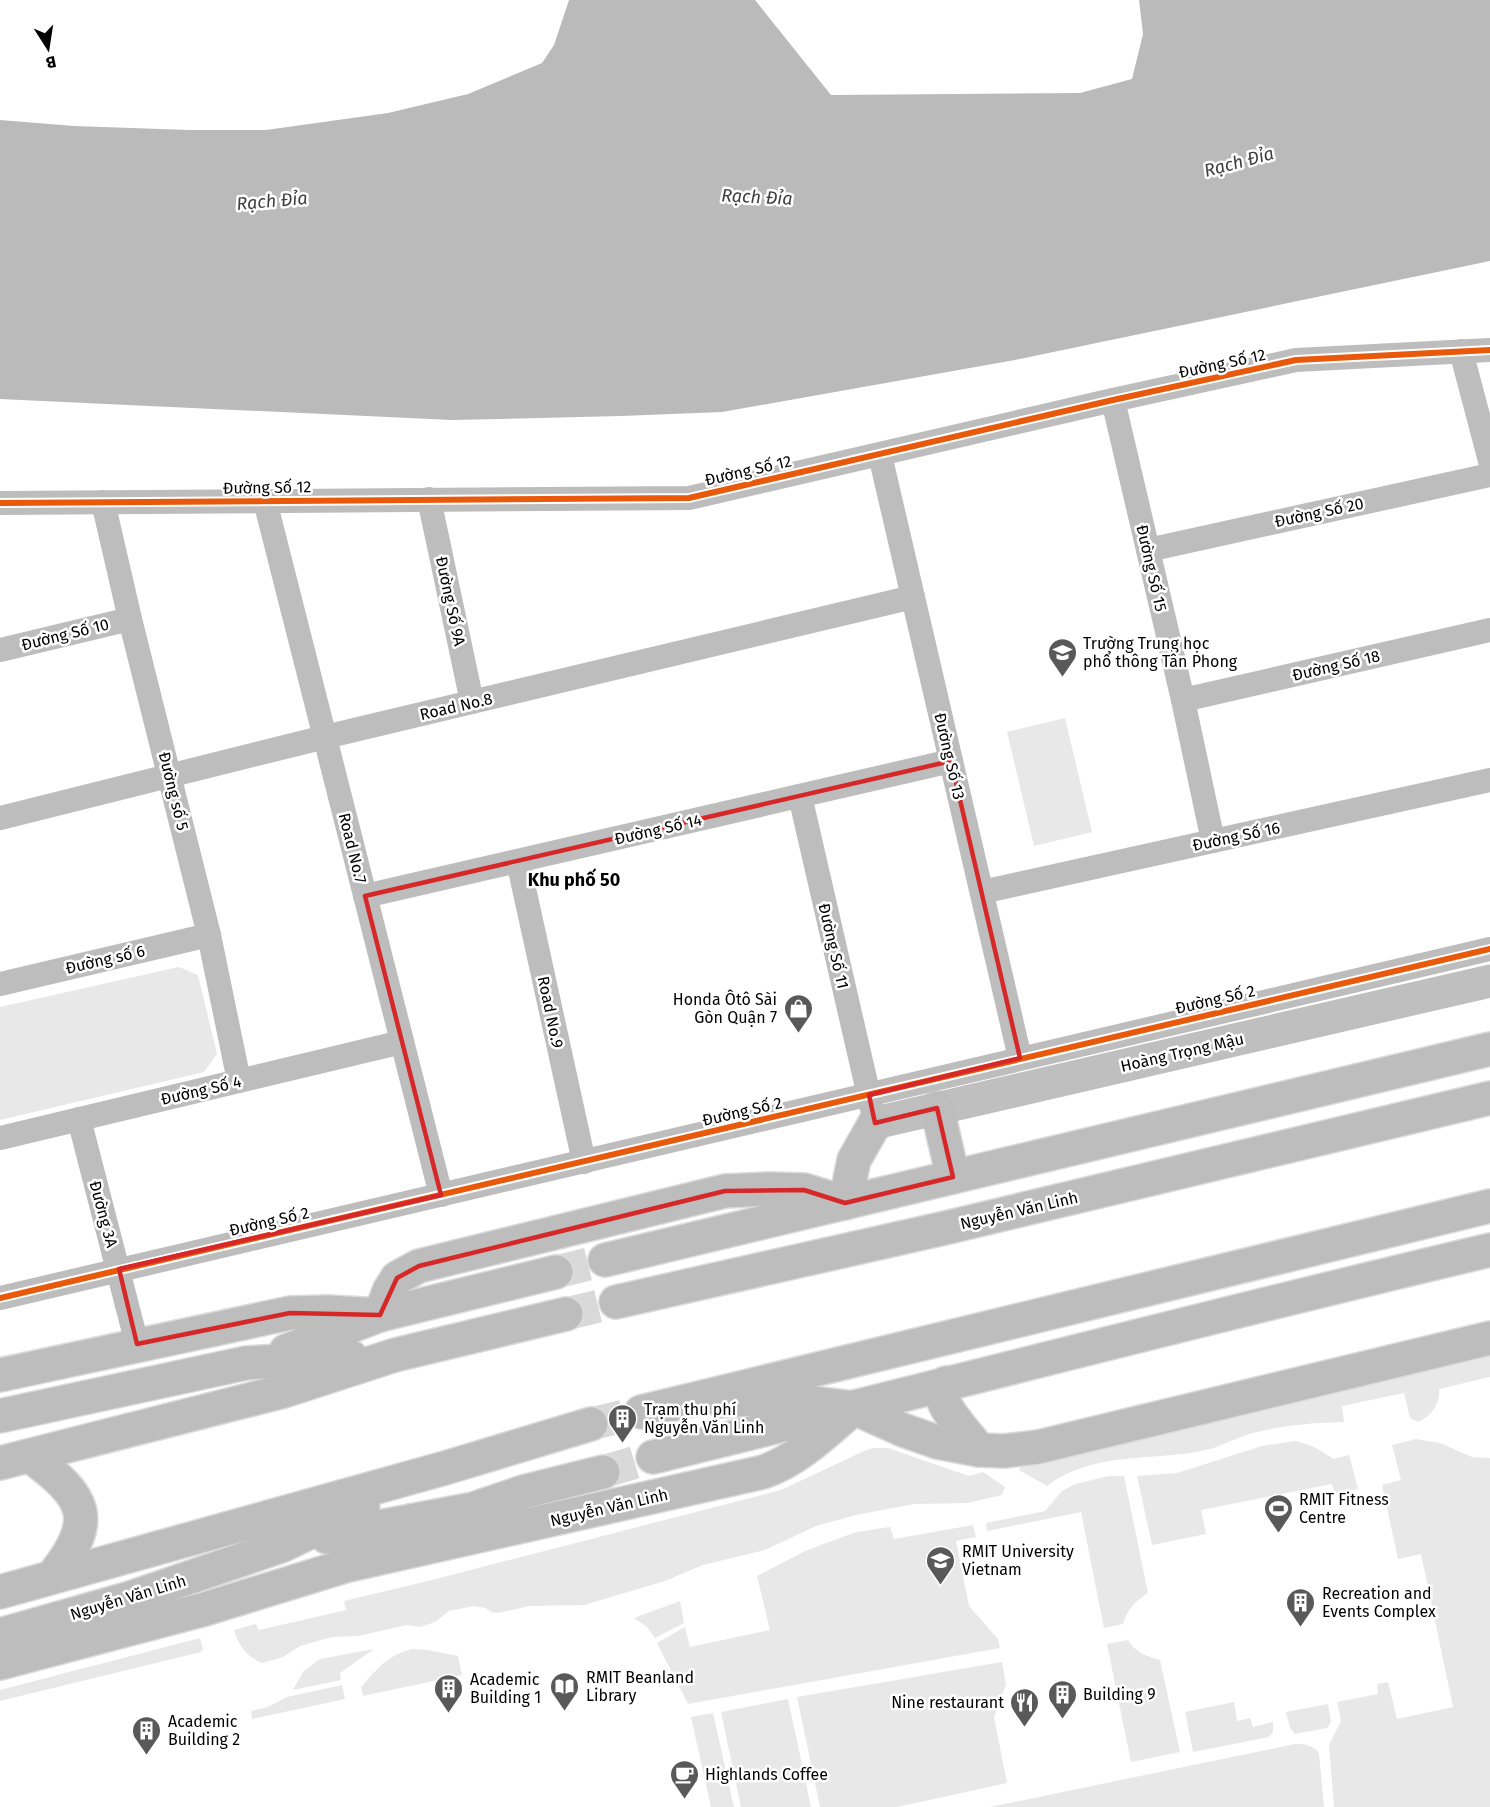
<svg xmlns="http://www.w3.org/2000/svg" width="1490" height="1807" viewBox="0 0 1490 1807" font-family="'Fira Sans',sans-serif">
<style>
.green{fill:#e8e8e8}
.water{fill:#bababa}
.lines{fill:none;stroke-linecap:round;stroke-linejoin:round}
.primary-tunnel{stroke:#d9d9d9;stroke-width:33;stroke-dasharray:33 16;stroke-linecap:butt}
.highway-tunnel{stroke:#d9d9d9;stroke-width:33;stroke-dasharray:33 16;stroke-linecap:butt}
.primary-casing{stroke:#dbdbdb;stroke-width:36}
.highway-casing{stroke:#dbdbdb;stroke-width:36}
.street{stroke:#bdbdbd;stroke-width:24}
.secondary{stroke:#bfbfbf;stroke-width:33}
.primary{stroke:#bdbdbd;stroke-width:33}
.highway{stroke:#bdbdbd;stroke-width:33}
.cycleway-casing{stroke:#fff;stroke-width:10}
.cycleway{stroke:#e8590c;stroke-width:6}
.marked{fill:none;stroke:#d62828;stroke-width:4.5;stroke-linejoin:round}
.labels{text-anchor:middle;stroke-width:5;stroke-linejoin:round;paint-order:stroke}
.street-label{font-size:16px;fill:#000;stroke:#fff}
.poi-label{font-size:16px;fill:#000;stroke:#fff;text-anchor:start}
.water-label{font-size:18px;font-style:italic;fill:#3d3d3d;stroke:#fff}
.neighbourhood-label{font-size:18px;font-weight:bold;fill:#000;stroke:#fff}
</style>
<rect width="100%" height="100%" fill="#fff"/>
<g class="green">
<polygon points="1065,718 1092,832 1034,846 1007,732"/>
<polygon points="179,967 198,975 217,1054 204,1072 0,1120 0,1007"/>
<path d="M1490,1350V1377L1439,1389C1441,1403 1431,1417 1418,1422L1410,1418L1404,1393L1342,1406L1344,1422C1313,1423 1283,1425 1253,1433C1235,1438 1219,1448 1201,1451C1149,1461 1091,1452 1047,1486L1019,1470L1022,1463Z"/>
<polygon points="1416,1439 1440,1443 1472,1457 1490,1458 1490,1807 1334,1807 1329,1745 1341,1721 1337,1702 1378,1694 1377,1684 1388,1682 1397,1719 1453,1707 1421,1554 1398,1559 1382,1485 1401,1480 1392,1445"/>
<polygon points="1296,1441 1314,1447 1334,1459 1349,1455 1358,1489 1335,1494 1332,1484 1201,1510 1206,1534 1152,1545 1137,1476 1177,1473 1262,1446"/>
<path d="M873,1448H888L969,1476L983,1472L1005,1487L1002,1495L968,1503L914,1504L856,1515L816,1526L765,1550L703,1565L665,1581L584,1605L530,1606L498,1613L491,1612L486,1608L474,1606L449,1611L435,1622L420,1627L407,1625L358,1636L332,1637L314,1642L300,1646L283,1657L262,1663C247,1657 238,1645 234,1630L256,1624L259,1630L346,1610L344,1601L428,1581L781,1490L864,1451Z"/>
<path d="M1109,1476H1124L1148,1593C1135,1601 1127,1610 1123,1624L1104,1628L1081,1512L987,1531L986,1523L1045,1511L1062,1491L1075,1484Z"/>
<polygon points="973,1525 976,1537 956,1541 969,1606 998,1639 1000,1648 688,1704 657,1643 685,1627 690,1647 770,1630 757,1576 805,1551 856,1532 890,1527 894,1539"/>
<polygon points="680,1601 684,1623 655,1638 647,1627 634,1618"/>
<polygon points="200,1638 203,1649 201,1652 0,1701 0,1690"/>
<path d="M1128,1640C1136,1653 1146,1656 1160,1660L1180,1752L1131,1762L1107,1644Z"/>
<polygon points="374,1649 340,1673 341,1680 293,1690 303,1672 320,1659"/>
<path d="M412,1649L428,1650L458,1656L462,1675L363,1696L361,1687C377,1669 388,1655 412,1649Z"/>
<polygon points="1002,1662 1006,1684 994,1717 1007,1783 897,1807 820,1807 797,1697"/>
<polygon points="342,1685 345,1699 252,1719 251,1711 268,1707 287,1697"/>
<polygon points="788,1699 811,1807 741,1807 721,1712"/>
<polygon points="1234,1702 1237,1721 1250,1718 1253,1727 1273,1722 1273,1732 1269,1737 1193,1752 1185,1712"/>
<polygon points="1328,1704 1331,1722 1327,1728 1295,1734 1290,1728 1286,1712"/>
<polygon points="713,1713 734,1807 711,1807 691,1717"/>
<path d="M1295,1744C1306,1744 1312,1745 1319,1753L1324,1807H990Z"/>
</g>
<polygon class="water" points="569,0 755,0 831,95 1080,93 1132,79 1143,34 1139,0 1490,0 1490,261 1015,360 722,412 621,416 452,420 0,399 0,120 74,126 189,130 266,130 388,113 468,94 542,63 554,45"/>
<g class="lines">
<g class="primary-tunnel">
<polyline points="556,1272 605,1260"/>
<polyline points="603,1472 653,1457"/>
</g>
<g class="highway-tunnel">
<polyline points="566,1314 616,1302"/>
<polyline points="591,1424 641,1412"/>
</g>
<defs>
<g id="primary">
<polyline points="937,1108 953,1177"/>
<polyline points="845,1203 854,1160 875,1123"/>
<polyline points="605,1260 1490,1049"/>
<polyline points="380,1315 389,1291 397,1278 419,1266 725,1191 768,1189 804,1190 843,1202"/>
<polyline points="0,1375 290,1313 328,1312 380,1315 556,1272"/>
<path d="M946,1383C943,1387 941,1391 942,1396C945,1412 969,1436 979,1450"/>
<polyline points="721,1401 774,1398 854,1408 903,1430 937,1442 979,1450 1004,1451 1038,1447 1490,1338"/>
<path d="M653,1457C932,1389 1210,1316 1490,1250"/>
<polyline points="441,1520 523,1492 603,1472"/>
<path d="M0,1663L205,1609L345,1566L763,1472C798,1460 826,1432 854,1408"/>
</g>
<g id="highway">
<polyline points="616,1302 945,1228 1490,1098"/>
<polyline points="286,1351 380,1315"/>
<polyline points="641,1412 1490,1206"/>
<polyline points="0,1416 246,1363 351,1357"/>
<path d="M30,1456C86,1497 99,1519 52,1577"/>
<polyline points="0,1463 284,1391 395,1355 566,1314"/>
<polyline points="327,1537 468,1510"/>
<polyline points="0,1592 445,1468 591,1424"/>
<polyline points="0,1635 130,1598 281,1546 363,1507"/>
</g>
</defs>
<use href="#primary" class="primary-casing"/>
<use href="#highway" class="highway-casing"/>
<g class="street">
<polyline points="1461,351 1490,461"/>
<polyline points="1113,400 1183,700 1213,841"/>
<polyline points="880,455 1020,1058"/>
<polyline points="429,499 472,702"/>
<polyline points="265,501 441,1195"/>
<polyline points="103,502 130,619 209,935 239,1081"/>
<polyline points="0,503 689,498 1113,400 1296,360 1490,350"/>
<polyline points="1148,550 1490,475"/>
<polyline points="0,650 130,619"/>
<polyline points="1183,700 1490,630"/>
<polyline points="800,796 872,1109"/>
<polyline points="0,818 325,737 913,597"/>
<polyline points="518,861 584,1162"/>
<polyline points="982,892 1490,780"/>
<polyline points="365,896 951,761"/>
<polyline points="0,984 209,935"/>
<polyline points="79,1119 137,1344"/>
<polyline points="0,1138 402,1042"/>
<polyline points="0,1298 1490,949"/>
</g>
<polyline class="secondary" points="875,1123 1490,981"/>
<use href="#primary" class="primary"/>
<use href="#highway" class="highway"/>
<defs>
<g id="cycleway">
<polyline points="0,503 689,498 1113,400 1296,360 1490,350"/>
<polyline points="0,1298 1490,949"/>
</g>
</defs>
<use href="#cycleway" class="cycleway-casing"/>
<use href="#cycleway" class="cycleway"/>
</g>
<path class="marked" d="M951,761L1020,1058L869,1095L875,1123L937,1108L953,1177L845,1203L804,1190L725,1191L419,1266L397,1278L380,1315L290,1313L137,1344L119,1269L441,1195L365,896Z"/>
<defs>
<symbol id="school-pin" viewBox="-11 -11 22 30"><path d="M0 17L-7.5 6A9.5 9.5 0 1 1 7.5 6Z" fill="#595959" stroke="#fff"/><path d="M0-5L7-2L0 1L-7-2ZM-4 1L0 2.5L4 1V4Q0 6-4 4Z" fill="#fff"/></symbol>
<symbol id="shop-pin" viewBox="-11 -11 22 30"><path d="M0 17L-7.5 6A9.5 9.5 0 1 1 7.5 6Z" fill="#595959" stroke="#fff"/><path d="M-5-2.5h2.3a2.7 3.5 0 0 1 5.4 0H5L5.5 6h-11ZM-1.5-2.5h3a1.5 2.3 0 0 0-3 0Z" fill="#fff"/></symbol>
<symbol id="building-pin" viewBox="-11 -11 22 30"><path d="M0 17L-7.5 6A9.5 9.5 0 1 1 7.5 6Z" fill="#595959" stroke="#fff"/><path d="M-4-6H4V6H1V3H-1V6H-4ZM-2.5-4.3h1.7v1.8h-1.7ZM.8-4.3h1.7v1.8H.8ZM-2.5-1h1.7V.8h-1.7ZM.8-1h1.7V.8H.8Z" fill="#fff"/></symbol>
<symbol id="stadium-pin" viewBox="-11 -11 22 30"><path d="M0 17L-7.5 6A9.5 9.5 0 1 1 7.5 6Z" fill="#595959" stroke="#fff"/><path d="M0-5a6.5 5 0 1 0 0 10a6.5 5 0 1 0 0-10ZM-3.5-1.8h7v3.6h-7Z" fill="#fff"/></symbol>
<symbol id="university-pin" viewBox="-11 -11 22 30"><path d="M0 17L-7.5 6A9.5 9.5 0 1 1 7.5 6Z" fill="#595959" stroke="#fff"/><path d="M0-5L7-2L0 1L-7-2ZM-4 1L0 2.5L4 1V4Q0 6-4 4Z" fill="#fff"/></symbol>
<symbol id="library-pin" viewBox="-11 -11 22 30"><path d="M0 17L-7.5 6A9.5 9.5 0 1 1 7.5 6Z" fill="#595959" stroke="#fff"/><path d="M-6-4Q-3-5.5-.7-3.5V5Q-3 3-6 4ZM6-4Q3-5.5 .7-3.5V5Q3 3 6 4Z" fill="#fff"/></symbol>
<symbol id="restaurant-pin" viewBox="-11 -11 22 30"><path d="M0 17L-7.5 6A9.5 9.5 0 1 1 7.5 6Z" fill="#595959" stroke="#fff"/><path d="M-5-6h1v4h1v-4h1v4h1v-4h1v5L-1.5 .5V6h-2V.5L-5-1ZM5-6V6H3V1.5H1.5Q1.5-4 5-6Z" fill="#fff"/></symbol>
<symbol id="cafe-pin" viewBox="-11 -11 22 30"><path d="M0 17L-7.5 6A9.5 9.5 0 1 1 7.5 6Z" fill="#595959" stroke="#fff"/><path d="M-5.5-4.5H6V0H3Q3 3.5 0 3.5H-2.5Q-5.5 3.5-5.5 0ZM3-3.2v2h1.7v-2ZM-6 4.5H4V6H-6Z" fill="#fff"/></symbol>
</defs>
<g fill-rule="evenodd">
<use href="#school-pin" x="1046" y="636" width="33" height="45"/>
<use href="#shop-pin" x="782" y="992" width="33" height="45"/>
<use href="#building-pin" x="606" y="1402" width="33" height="45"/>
<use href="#stadium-pin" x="1262" y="1492" width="33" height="45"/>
<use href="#university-pin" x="924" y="1544" width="33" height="45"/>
<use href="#building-pin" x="1284" y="1586" width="33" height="45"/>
<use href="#library-pin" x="548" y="1670" width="33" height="45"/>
<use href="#building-pin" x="432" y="1672" width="33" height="45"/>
<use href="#building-pin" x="1046" y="1678" width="33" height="45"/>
<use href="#restaurant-pin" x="1008" y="1686" width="33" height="45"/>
<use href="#building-pin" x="130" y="1714" width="33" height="45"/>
<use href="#cafe-pin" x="668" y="1758" width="33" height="45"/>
</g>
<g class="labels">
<g class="street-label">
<text transform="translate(1222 363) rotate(-12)" y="6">Đường Số 12</text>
<text transform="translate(748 470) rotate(-13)" y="6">Đường Số 12</text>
<text transform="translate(267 487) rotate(-1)" y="6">Đường Số 12</text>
<text transform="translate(1319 512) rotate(-12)" y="6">Đường Số 20</text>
<text transform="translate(1152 568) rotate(77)" y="6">Đường Số 15</text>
<text transform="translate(451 601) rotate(78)" y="6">Đường Số 9A</text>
<text transform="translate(65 634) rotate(-14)" y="6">Đường Số 10</text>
<text transform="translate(1336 665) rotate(-13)" y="6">Đường Số 18</text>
<text transform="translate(456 706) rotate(-13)" y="6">Road No.8</text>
<text transform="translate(950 756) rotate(77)" y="6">Đường Số 13</text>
<text transform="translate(174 791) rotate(76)" y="6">Đường số 5</text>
<text transform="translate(658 829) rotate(-13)" y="6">Đường Số 14</text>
<text transform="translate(1236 836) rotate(-12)" y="6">Đường Số 16</text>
<text transform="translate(353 848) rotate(76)" y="6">Road No.7</text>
<text transform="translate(834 946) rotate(77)" y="6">Đường Số 11</text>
<text transform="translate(105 959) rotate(-13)" y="6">Đường số 6</text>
<text transform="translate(1215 999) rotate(-13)" y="6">Đường Số 2</text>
<text transform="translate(551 1012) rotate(78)" y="6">Road No.9</text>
<text transform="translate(1182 1052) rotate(-13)" y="6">Hoàng Trọng Mậu</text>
<text transform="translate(201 1090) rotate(-13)" y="6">Đường Số 4</text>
<text transform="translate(742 1111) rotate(-13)" y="6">Đường Số 2</text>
<text transform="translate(1019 1210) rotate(-13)" y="6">Nguyễn Văn Linh</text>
<text transform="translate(104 1214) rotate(75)" y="6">Đường 3A</text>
<text transform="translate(269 1221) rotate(-13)" y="6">Đường Số 2</text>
<text transform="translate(609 1507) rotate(-13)" y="6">Nguyễn Văn Linh</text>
<text transform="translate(128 1597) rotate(-17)" y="6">Nguyễn Văn Linh</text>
</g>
<g class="poi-label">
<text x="1083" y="649">Trường Trung học<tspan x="1083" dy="18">phổ thông Tân Phong</tspan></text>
<text x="777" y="1005" text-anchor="end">Honda Ôtô Sài<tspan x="777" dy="18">Gòn Quận 7</tspan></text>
<text x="644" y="1415">Trạm thu phí<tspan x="644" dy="18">Nguyễn Văn Linh</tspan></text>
<text x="1299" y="1505">RMIT Fitness<tspan x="1299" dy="18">Centre</tspan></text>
<text x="962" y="1557">RMIT University<tspan x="962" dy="18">Vietnam</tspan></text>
<text x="1322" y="1599">Recreation and<tspan x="1322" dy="18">Events Complex</tspan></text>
<text x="586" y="1683">RMIT Beanland<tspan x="586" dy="18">Library</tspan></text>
<text x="470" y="1685">Academic<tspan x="470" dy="18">Building 1</tspan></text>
<text x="1083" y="1700">Building 9</text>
<text x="1004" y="1708" text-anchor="end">Nine restaurant</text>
<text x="168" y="1727">Academic<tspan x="168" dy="18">Building 2</tspan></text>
<text x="705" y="1780">Highlands Coffee</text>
</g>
<g class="water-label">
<text transform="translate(1239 162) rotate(-15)" y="6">Rạch Đỉa</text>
<text transform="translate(757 197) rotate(3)" y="6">Rạch Đỉa</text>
<text transform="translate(272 201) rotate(-5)" y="6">Rạch Đỉa</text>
</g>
<g class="neighbourhood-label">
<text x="574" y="886">Khu phố 50</text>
</g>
</g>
<g transform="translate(48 48) rotate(168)" stroke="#ffffff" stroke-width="4.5" paint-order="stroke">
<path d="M0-4.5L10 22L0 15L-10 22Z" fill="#000000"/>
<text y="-9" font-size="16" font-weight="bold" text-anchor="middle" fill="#000000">B</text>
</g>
</svg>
